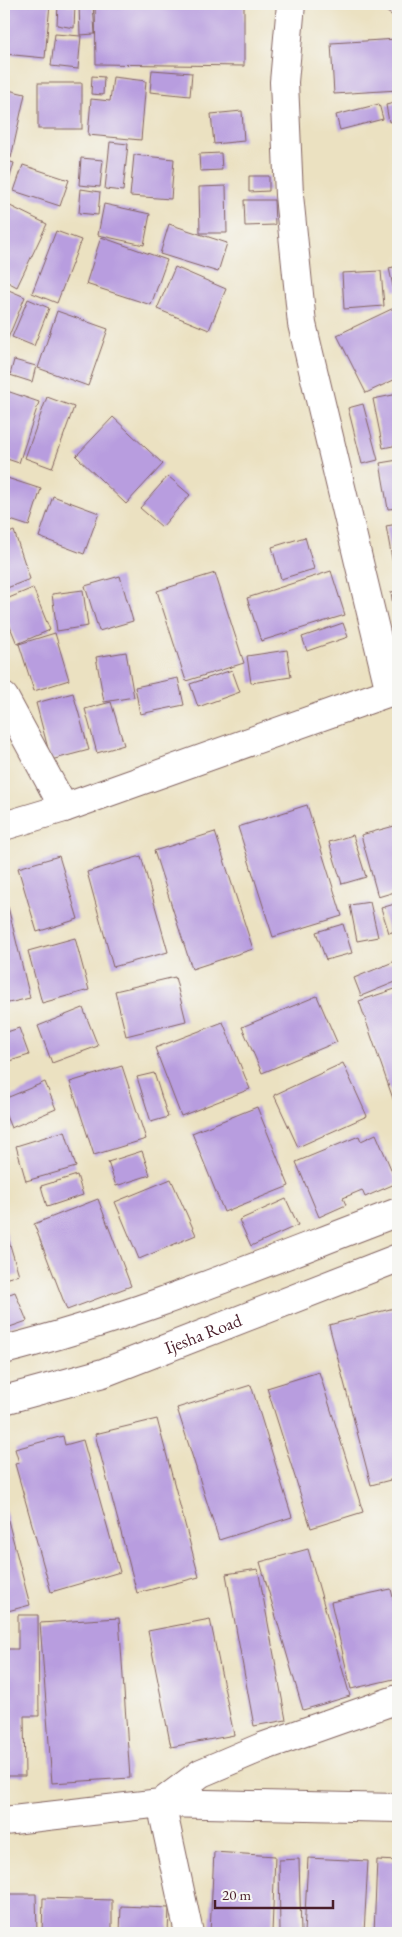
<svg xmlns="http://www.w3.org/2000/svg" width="402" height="1937" viewBox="0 0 402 1937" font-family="'EB Garamond',serif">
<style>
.building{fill:#b89ddf}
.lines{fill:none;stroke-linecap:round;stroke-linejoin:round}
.minor-casing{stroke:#826360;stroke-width:30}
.secondary-casing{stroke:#826360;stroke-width:30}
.minor{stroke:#fff;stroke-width:28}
.secondary{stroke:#fff;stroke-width:28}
.labels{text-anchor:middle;stroke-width:5;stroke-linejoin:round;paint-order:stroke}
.street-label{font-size:18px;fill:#4a1f2b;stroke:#f6f6f2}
</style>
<rect width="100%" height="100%" fill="#f6f6f2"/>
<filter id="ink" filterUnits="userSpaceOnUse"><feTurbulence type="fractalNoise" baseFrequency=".02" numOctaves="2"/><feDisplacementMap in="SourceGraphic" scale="10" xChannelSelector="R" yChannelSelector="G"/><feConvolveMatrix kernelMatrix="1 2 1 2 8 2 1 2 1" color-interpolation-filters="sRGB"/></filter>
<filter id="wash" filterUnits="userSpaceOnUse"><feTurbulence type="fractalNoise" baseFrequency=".0096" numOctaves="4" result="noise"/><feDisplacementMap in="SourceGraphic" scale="20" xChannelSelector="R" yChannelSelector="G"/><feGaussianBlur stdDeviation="1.12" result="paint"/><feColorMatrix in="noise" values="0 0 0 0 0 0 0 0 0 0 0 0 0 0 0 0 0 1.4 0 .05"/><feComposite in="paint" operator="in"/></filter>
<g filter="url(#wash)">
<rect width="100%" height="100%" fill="#ebe1c1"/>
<g id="blocks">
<g class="building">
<polygon points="4,4 50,4 45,58 4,54"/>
<polygon points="58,4 75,6 74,28 57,25"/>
<polygon points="79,4 93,4 95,34 80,35"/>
<polygon points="95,4 244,4 244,66 96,64"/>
<polygon points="375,4 398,4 398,14 396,18"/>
<polygon points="55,34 81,36 78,69 51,66"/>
<polygon points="398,39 398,90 334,94 331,43"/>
<polygon points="152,70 192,73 190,96 150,92"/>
<polygon points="92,76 104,77 103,95 91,94"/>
<polygon points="113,77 146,81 141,140 88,135 91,99 110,101"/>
<rect x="38" y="83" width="44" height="46"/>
<polygon points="4,89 25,94 11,158 4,156"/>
<polygon points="398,102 398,120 389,122 386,105"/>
<polygon points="379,104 383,119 340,130 336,115"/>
<polygon points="242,111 244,141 214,144 211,114"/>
<polygon points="110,142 128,144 123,191 105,189"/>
<polygon points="221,153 222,170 200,171 199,154"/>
<polygon points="134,155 174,159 171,199 130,196"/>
<polygon points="81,158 103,160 100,187 79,185"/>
<polygon points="4,160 14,163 7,187 4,186"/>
<polygon points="23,165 69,180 60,206 14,191"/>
<polygon points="249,176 269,176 269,191 249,192"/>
<polygon points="226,186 227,233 200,233 199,187"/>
<polygon points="81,189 100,192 98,215 79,213"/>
<polygon points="244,200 274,200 275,225 245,226"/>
<polygon points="4,203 47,224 17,287 4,280"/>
<polygon points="104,204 150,214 144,245 98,235"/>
<polygon points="169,224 227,243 218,272 160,254"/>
<polygon points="56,231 81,240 57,303 32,293"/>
<polygon points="101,237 167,260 151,305 86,284"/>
<polygon points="398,266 398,290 394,291 389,268"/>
<polygon points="175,267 226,289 209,330 157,309"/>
<polygon points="381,271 384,306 344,309 342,273"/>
<polygon points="4,288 25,297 4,348"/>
<polygon points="28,299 49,308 34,346 12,337"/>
<polygon points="398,306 398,378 366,393 337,335"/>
<polygon points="57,311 108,329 88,386 38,368"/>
<polygon points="4,355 8,356 4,371"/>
<polygon points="14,360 36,366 32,382 10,375"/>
<polygon points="4,390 39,402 19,463 4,458"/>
<polygon points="398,394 398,445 383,448 373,399"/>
<polygon points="47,397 74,407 52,468 25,458"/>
<polygon points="363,404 378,460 362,464 348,408"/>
<polygon points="113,417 163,464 126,504 76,456"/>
<polygon points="398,460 398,508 388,509 380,463"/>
<polygon points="168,476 190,495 162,527 140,508"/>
<polygon points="4,477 41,489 29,526 4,518"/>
<polygon points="53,496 99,513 84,554 39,537"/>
<polygon points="398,524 398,574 395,575 386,526"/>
<polygon points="14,531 30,579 7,588 4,577 4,535"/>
<polygon points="305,537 314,569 281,579 272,547"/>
<polygon points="331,571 345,615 261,641 247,598"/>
<polygon points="215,573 244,663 186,681 157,591"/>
<polygon points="120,576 133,621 99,631 85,586"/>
<polygon points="33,588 50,630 17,644 4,612 4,600"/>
<polygon points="83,590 88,626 57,631 52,594"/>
<polygon points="398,591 398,633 397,633 391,592"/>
<polygon points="343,623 348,637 307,651 302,637"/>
<polygon points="55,633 69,680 34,691 19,644"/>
<polygon points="287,650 291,677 251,683 247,656"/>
<polygon points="126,652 134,697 104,702 96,657"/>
<polygon points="232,670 240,692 198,707 190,684"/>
<polygon points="178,678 184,705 140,714 135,687"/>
<polygon points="73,693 89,750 51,760 36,703"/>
<polygon points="111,702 124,745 97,753 85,709"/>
<polygon points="307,805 342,916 273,937 238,827"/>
<polygon points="398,825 398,891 378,897 361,835"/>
<polygon points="215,832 253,949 192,969 154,851"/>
<polygon points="353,835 366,877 342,884 329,842"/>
<polygon points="59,856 78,919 37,932 18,868"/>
<polygon points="141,856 168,952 113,967 87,872"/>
<polygon points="370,902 378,937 357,941 350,905"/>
<polygon points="398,903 398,930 389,933 381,908"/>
<polygon points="8,907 30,998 4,1004 4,908"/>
<polygon points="343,924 352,953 326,960 316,932"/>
<polygon points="75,938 89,990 42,1003 28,951"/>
<polygon points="398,960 398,981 361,996 354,978"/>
<polygon points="175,977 186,1021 126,1036 115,991"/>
<polygon points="398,988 398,1113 359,1001"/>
<polygon points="317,996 337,1042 262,1073 242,1027"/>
<polygon points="83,1008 98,1046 52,1063 38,1026"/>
<polygon points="223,1022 250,1089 181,1116 155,1048"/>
<polygon points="19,1028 29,1055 7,1062 4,1053 4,1033"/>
<polygon points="343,1063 367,1116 298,1147 274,1095"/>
<polygon points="122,1066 146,1139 94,1155 70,1082"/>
<polygon points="154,1073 168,1117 151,1122 137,1077"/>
<polygon points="45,1082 56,1109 11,1128 4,1111 4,1099"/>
<polygon points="257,1107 289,1186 224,1212 192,1133"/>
<polygon points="65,1131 76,1167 26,1181 16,1146"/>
<polygon points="376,1134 397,1183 365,1197 362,1190 343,1198 346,1205 319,1217 296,1162 359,1136 361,1141"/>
<polygon points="142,1151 150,1175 116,1186 108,1162"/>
<polygon points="77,1175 83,1195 47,1207 41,1186"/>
<polygon points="171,1179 196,1235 139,1259 115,1202"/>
<polygon points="98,1199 131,1286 67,1310 34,1224"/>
<polygon points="286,1199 298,1225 251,1246 239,1220"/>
<polygon points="4,1225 19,1275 4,1279"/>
<polygon points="15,1292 27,1321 4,1329 4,1296"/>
<polygon points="398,1307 398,1478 371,1485 329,1325"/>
<polygon points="319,1372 363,1512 311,1528 267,1388"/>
<polygon points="251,1385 292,1517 219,1540 177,1408"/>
<polygon points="157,1419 199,1577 137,1593 95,1434"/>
<polygon points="63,1436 65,1445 83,1440 120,1572 51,1592 15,1464 19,1463 15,1449"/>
<polygon points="4,1505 30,1605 4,1612"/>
<polygon points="308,1549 350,1696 303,1710 260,1562"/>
<polygon points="258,1569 286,1720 254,1726 226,1574"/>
<polygon points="391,1589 398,1618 398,1678 351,1689 331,1602"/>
<polygon points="18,1615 38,1615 39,1716 24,1716 25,1776 4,1776 4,1649 18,1649"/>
<polygon points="119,1618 130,1778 52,1783 40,1623"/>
<polygon points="210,1619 234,1735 171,1747 148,1631"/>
<polygon points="395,1717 398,1717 398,1765 397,1765"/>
<polygon points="214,1852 275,1856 272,1933 210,1933"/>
<polygon points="308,1858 368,1861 364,1933 304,1933"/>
<polygon points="299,1859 301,1933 280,1933 279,1860"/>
<polygon points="377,1860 398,1861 398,1933 374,1933"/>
<polygon points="4,1894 36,1894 37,1933 4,1933"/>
<polygon points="43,1898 112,1900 112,1933 42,1933"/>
<polygon points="121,1906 169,1908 168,1933 120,1933"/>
</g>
</g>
</g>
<g filter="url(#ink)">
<use href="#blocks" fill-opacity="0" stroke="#826360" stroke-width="1"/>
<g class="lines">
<defs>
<g id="minor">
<polyline points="291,4 284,82 289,195 302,324 390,692"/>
<polyline points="4,697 64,808"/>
<polyline points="4,826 64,808 398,689"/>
<polyline points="4,1821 161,1803 398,1808"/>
<polyline points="189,1933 161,1803 201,1773 262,1747 398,1699"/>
</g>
<g id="secondary">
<path d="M4,1350C139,1316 268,1261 398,1212"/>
<path id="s1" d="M4,1400L103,1373L398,1258"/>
</g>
</defs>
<use href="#minor" class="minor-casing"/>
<use href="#secondary" class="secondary-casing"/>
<use href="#minor" class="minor"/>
<use href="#secondary" class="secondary"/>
</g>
</g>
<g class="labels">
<g class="street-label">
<text dy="6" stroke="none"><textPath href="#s1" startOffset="210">Ijesha Road</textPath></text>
</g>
</g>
<rect width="402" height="1937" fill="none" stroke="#f6f6f2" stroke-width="20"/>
<path d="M215 1900v8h118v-8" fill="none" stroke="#4a1f2b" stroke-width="2.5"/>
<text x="222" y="1900" font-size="15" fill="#4a1f2b" stroke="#f6f6f2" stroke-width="4" paint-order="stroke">20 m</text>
</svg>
